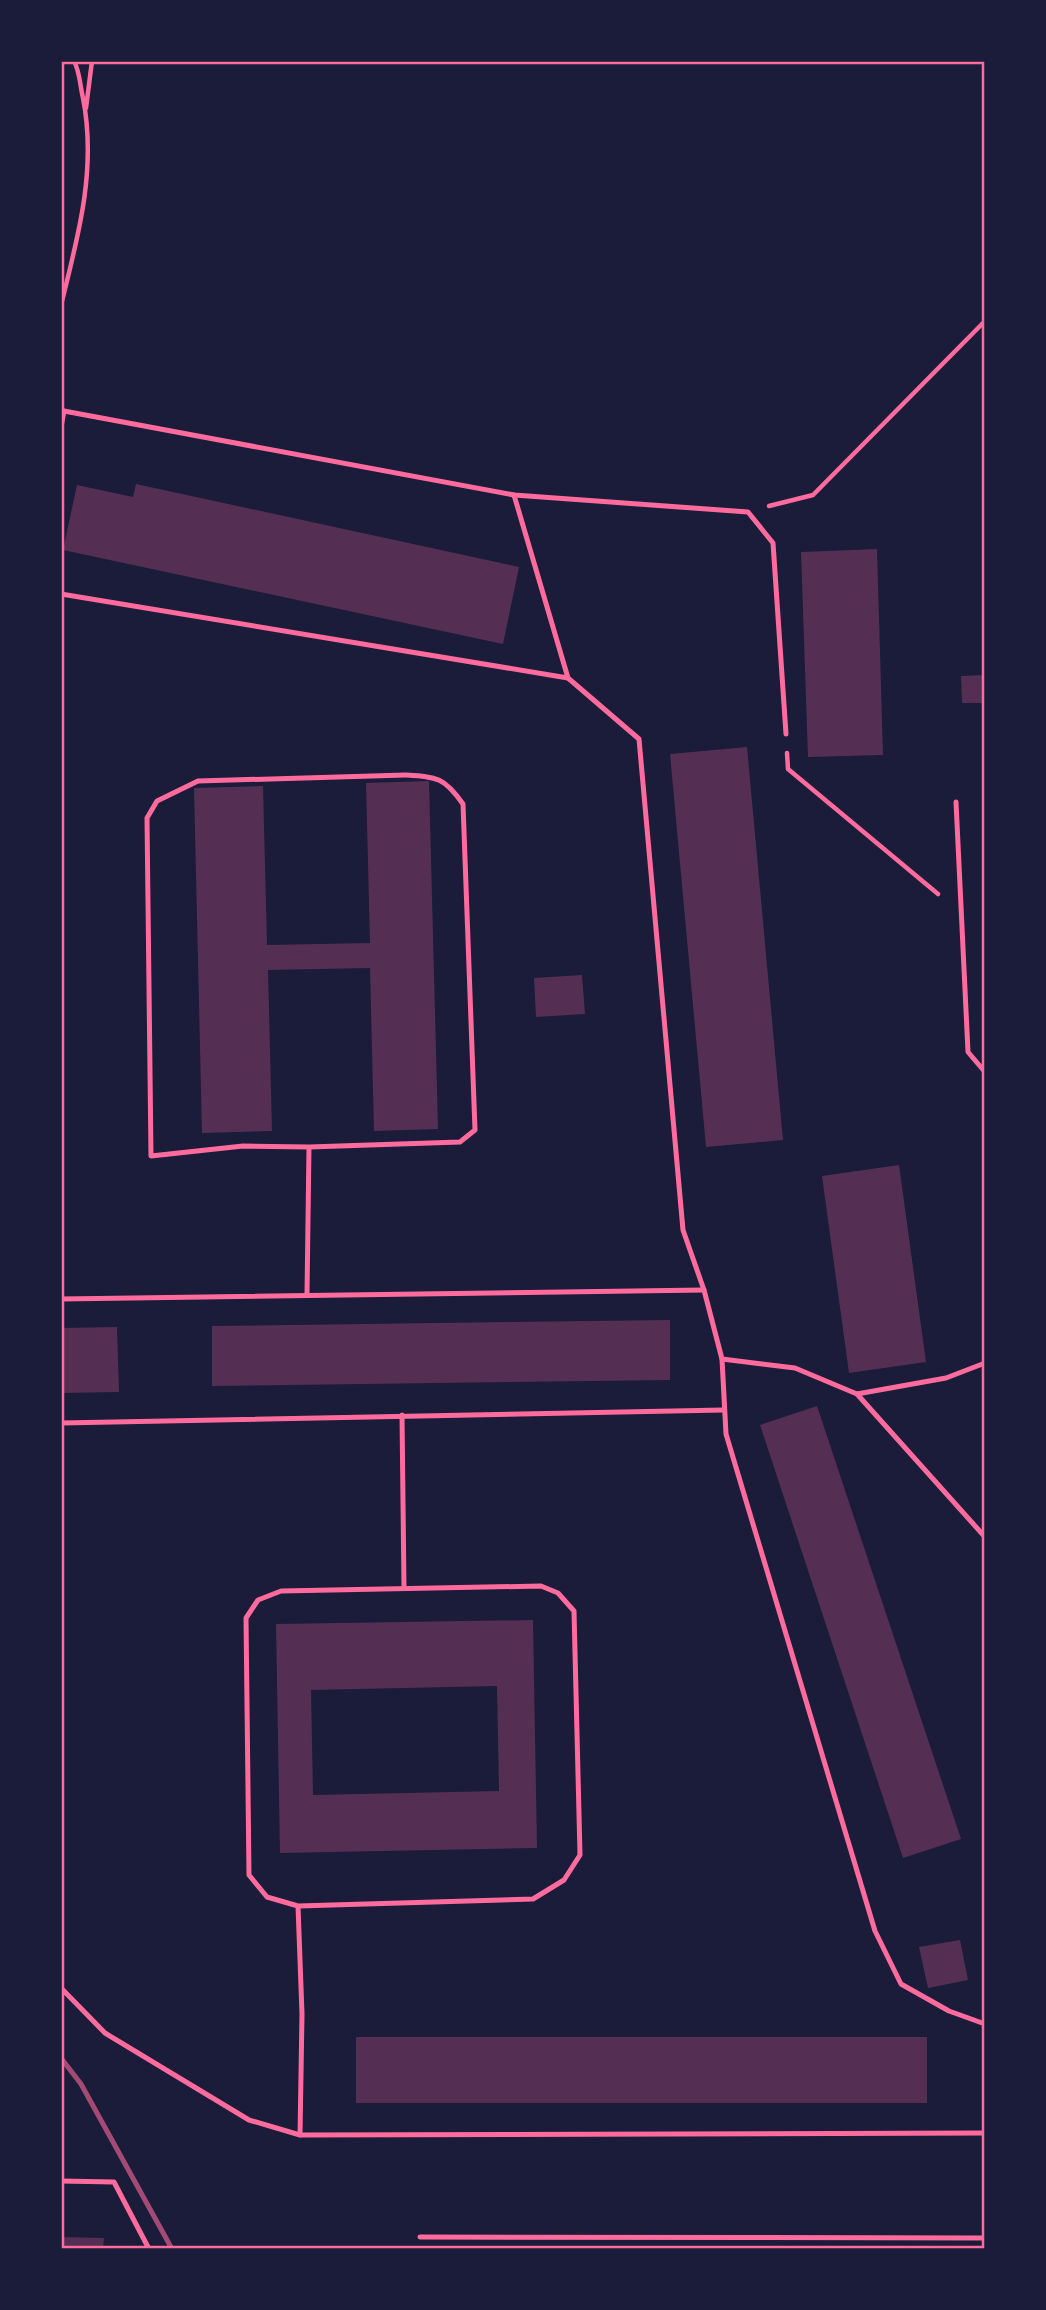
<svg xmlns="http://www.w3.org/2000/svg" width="1046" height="2310" viewBox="0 0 1046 2310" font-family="'Noto Sans',sans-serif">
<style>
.building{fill:#542f53;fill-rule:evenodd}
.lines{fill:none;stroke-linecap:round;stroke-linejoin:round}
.path{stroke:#ff6b9d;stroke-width:4.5}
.service{stroke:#ff6b9d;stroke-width:5}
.rail{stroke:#a44b75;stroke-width:5}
.neatline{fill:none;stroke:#ff6b9d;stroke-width:2.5}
</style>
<rect width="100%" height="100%" fill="#1b1b3a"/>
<g class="building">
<polygon points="136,484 519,567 503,644 63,550 77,485 133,497"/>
<polygon points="877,549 883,755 808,757 801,552"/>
<polygon points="985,675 985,703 962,703 961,676"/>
<polygon points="747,747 783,1140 706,1147 670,754"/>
<polygon points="429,781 438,1129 374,1131 370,968 268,970 272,1131 202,1133 194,788 263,786 267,945 370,943 366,783"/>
<polygon points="582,975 585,1014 536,1017 534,978"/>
<polygon points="899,1165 926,1362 849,1373 822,1176"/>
<polygon points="670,1320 670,1380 212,1386 212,1326"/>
<polygon points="117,1327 119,1392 61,1393 61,1328"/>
<polygon points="817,1406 961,1839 903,1858 760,1425"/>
<path d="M533,1620L537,1848L280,1853L276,1624ZM497,1686L499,1791L313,1795L311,1690Z"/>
<polygon points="960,1940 968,1980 928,1988 919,1947"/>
<rect x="356" y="2037" width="571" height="66"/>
<polygon points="61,2237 104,2238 103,2249 61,2249"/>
</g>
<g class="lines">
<g class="path">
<polyline points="86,108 92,61"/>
<path d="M61,305C78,237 97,169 83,98C80,86 80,72 74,61"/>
<polyline points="769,506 813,495 985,321"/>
<polyline points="787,753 788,769 938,894"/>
</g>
<g class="service">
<polyline points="61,410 64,411 61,427"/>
<polyline points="64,411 514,495 748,512 773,543 786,734"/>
<polyline points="514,495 568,678 639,739 683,1230 704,1290 722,1359 726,1434 875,1931 901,1984 949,2011 985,2024"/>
<polyline points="61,594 568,678"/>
<polyline points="956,802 968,1052 985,1072"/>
<path d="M307,1294L309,1147L460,1142L475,1130L463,804C444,777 437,777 405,775L198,781L157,801L147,818L151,1156L243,1146L309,1147"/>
<polyline points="61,1299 704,1290"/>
<polyline points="722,1359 795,1368 857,1394 946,1378 985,1363"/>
<polyline points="857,1394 985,1537"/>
<polyline points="402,1415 404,1588"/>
<polyline points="61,1423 723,1410"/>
<polyline points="298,1906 533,1899 564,1880 580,1855 574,1611 558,1593 541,1586 281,1591 258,1600 246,1618 249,1875 267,1897 298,1906 302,2014 300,2135"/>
<polyline points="61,1988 105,2033 249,2120 300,2135 985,2133"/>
<polyline points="61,2181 114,2182 149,2249"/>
<polyline points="420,2237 985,2238"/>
</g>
<polyline class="rail" points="61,2058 81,2084 172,2249"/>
</g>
<rect width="1046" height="2310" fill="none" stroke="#1b1b3a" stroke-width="126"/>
<rect x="63" y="63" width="920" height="2184" class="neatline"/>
</svg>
